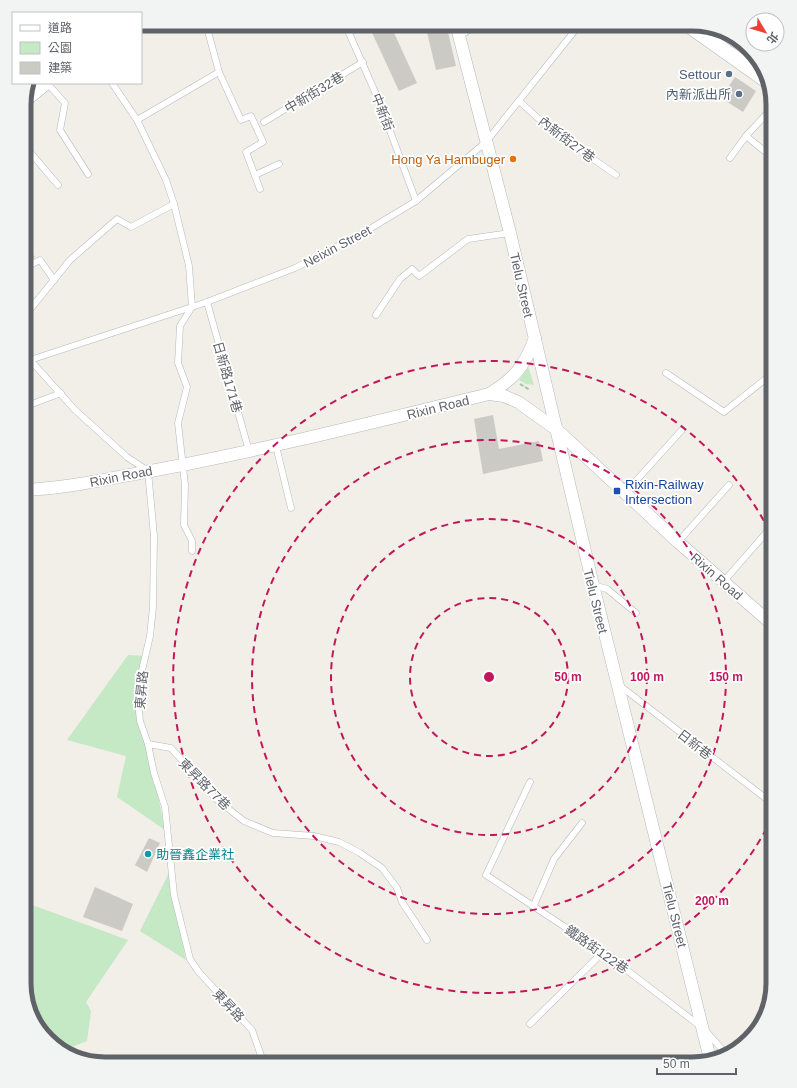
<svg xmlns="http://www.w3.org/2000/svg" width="797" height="1088" viewBox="0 0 797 1088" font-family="Helvetica,'Noto Sans TC',sans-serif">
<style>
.green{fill:#c5e8c5}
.building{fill:#cccac5}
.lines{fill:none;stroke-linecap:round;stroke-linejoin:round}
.service-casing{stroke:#b5b8bc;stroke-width:7}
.minor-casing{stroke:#b5b8bc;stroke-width:13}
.tertiary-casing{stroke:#b5b8bc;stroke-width:16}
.path{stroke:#9cc7a9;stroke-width:2;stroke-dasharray:4 2;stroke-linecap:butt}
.service{stroke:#fff;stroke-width:6}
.minor{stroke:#fff;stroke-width:12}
.tertiary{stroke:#fff;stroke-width:15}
.ring{fill:none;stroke:#c2185b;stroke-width:2;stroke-dasharray:7 5}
.service-dot{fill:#5c6f8a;stroke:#fff;stroke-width:1.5}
.food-dot{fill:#e8710a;stroke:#fff;stroke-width:1.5}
.transit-dot{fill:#1a4fb4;stroke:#fff;stroke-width:1.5}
.culture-dot{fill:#0f9aa8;stroke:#fff;stroke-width:1.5}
.labels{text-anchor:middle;stroke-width:3.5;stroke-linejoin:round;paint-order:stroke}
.service-label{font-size:13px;fill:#4e5e75;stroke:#fff;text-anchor:end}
.street-label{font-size:13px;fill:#5f6368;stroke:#fff}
.food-label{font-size:13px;fill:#c56008;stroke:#fff;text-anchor:end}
.transit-label{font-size:13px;fill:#164399;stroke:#fff;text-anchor:start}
.culture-label{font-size:13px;fill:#0d838f;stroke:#fff;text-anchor:start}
.rim{fill:none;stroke:#5f6368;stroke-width:5}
.centre{fill:#c2185b;stroke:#fff;stroke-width:2}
.ring-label{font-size:12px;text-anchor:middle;font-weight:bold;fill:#c2185b;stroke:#fff;stroke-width:3.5;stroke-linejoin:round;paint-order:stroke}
</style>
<rect width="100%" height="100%" fill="#f1efe8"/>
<g class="green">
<polygon points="528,368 529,369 534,385 526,384 519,380"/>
<polygon points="128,655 145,656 139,702 165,830 117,797 126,756 67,740"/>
<polygon points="169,873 186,960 140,931"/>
<polygon points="24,902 128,940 86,1002 91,1011 87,1041 62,1051 35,1024 24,984"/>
</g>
<g class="building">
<polygon points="368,24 390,24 417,83 399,91"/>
<polygon points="425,24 446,24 456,66 436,70"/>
<polygon points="735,77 756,91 743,112 721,98"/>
<polygon points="24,245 35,257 27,261 24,259"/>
<polygon points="493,415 499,449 539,441 543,461 483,474 474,419"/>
<polygon points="149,838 160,843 147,872 135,865"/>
<polygon points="95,887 133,904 122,931 83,917"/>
</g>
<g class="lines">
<defs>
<g id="service">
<polyline points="206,24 219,72 241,120 251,116 263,142 246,152 260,189"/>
<polyline points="345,24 379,101 416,201"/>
<polyline points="459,36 480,24"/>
<polyline points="47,83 65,103 60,130 88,174"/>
<polyline points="112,83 137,120 166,180 174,204 189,266 192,307 180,326 178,363 187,387 178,423 185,485 184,525 192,541 192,551"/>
<polyline points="519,101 549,128 616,175"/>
<polyline points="137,120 219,72"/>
<polyline points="264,122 363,62"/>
<polyline points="746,136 773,158"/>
<polyline points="24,145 58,185"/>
<polyline points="730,158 746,136 773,107"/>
<polyline points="255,175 279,164"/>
<polyline points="24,268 40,260 54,280"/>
<polyline points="207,302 249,451"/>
<polyline points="376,315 400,279 412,269 419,276 468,239 510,233"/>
<polyline points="24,317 70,260 117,219 131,227 174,204"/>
<polyline points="24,353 75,410 127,457 148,471 154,536 153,607 150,636 140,679 138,702 140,721 148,744 154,773 165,807 174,895 190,959 198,971 252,1030 264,1064"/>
<polyline points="24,362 207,302 295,268 358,236 416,201 486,142 580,24"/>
<polyline points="666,373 724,412 773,373"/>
<polyline points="24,407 61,393"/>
<polyline points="276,446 291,508"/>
<polyline points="625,493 681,431"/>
<polyline points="678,542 729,485"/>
<polyline points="724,581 773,525"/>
<polyline points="593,585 607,589 636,613"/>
<polyline points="619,685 773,804"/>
<polyline points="148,744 171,748 216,799 244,821 273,833 314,836 339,842 360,853 382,868 397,888 402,902 427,940"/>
<polyline points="530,782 486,875 603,952 704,1029 727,1055"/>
<polyline points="534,905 554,859 582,823"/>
<polyline points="530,1024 603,952"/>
</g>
<g id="minor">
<polyline points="456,24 510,233 593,585 710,1059"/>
<path d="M489,394C515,378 524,367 535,338"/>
<path d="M24,490C69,488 112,478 156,470C268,449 378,421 489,394L504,396L518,402L556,429L678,542L773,625"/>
</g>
<g id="tertiary">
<polyline points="687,24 766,80"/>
<polyline points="24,100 45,83"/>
</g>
</defs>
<use href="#service" class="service-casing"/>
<use href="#minor" class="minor-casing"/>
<use href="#tertiary" class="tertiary-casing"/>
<polyline class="path" points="520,384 530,390"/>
<use href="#service" class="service"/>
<use href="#minor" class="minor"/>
<use href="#tertiary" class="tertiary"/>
</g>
<g class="ring">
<circle cx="489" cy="677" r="79"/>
<circle cx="489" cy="677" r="158"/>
<circle cx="489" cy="677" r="237"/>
<path d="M772 818A316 316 0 1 1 772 536"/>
</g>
<g class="service-dot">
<circle cx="729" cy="74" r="4"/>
<circle cx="739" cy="94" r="4"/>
</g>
<circle class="food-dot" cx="513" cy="159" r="4"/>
<rect class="transit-dot" x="613" y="487" width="8" height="8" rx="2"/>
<circle class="culture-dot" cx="148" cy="854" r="4"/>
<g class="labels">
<g class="service-label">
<text x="721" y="79">Settour</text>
<text x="731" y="99">內新派出所</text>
</g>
<g class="street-label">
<text transform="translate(314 92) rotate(-31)" y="5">中新街32巷</text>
<text transform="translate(383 112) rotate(69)" y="5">中新街</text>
<text transform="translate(567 139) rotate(37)" y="5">內新街27巷</text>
<text transform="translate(337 246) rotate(-28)" y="5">Neixin Street</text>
<text transform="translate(522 285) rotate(77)" y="5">Tielu Street</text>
<text transform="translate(228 377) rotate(74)" y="5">日新路171巷</text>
<text transform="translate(438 407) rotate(-14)" y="5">Rixin Road</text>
<text transform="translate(121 476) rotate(-11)" y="5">Rixin Road</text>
<text transform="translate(717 576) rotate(41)" y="5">Rixin Road</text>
<text transform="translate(596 601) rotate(76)" y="5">Tielu Street</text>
<text transform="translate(141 690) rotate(-85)" y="5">東昇路</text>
<text transform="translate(695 744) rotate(38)" y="5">日新巷</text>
<text transform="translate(205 784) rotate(45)" y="5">東昇路77巷</text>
<text transform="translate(675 915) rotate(76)" y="5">Tielu Street</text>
<text transform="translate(597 949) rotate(35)" y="5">鐵路街122巷</text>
<text transform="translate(229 1005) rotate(47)" y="5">東昇路</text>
</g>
<g class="food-label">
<text x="505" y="164">Hong Ya Hambuger</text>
</g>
<g class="transit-label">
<text x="625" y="489">Rixin-Railway<tspan x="625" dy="15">Intersection</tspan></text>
</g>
<g class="culture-label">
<text x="156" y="859">助晉鑫企業社</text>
</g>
</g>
<path d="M0 0H797V1088H0ZM105 31H692A74 74 0 0 1 766 105V983A74 74 0 0 1 692 1057H105A74 74 0 0 1 31 983V105A74 74 0 0 1 105 31Z" fill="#f2f3f3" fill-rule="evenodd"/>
<path class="rim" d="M105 31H692A74 74 0 0 1 766 105V983A74 74 0 0 1 692 1057H105A74 74 0 0 1 31 983V105A74 74 0 0 1 105 31Z"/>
<circle cx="489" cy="677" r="6" class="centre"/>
<g class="ring-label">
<text x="568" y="681">50 m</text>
<text x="647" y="681">100 m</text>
<text x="726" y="681">150 m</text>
<text x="712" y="905">200 m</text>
</g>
<rect x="12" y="12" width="130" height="72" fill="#ffffff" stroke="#bfc1c3"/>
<rect x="20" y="25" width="20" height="6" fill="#ffffff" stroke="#bfc1c3"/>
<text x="48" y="32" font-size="12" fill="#5f6368">道路</text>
<rect x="20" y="42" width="20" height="12" fill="#c5e8c5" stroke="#bfc1c3"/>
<text x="48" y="52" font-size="12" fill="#5f6368">公園</text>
<rect x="20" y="62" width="20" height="12" fill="#cccac5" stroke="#bfc1c3"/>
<text x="48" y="72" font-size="12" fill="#5f6368">建築</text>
<g transform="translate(765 32) rotate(128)"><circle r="19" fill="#ffffff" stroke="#bfc1c3"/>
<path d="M0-3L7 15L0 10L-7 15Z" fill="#ea4335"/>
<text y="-6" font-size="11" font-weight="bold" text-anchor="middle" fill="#5f6368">北</text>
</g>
<path d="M657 1068v6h79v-6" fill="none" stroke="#5f6368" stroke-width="2"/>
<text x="663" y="1068" font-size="12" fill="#5f6368" stroke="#ffffff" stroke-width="3" paint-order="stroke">50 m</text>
</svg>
